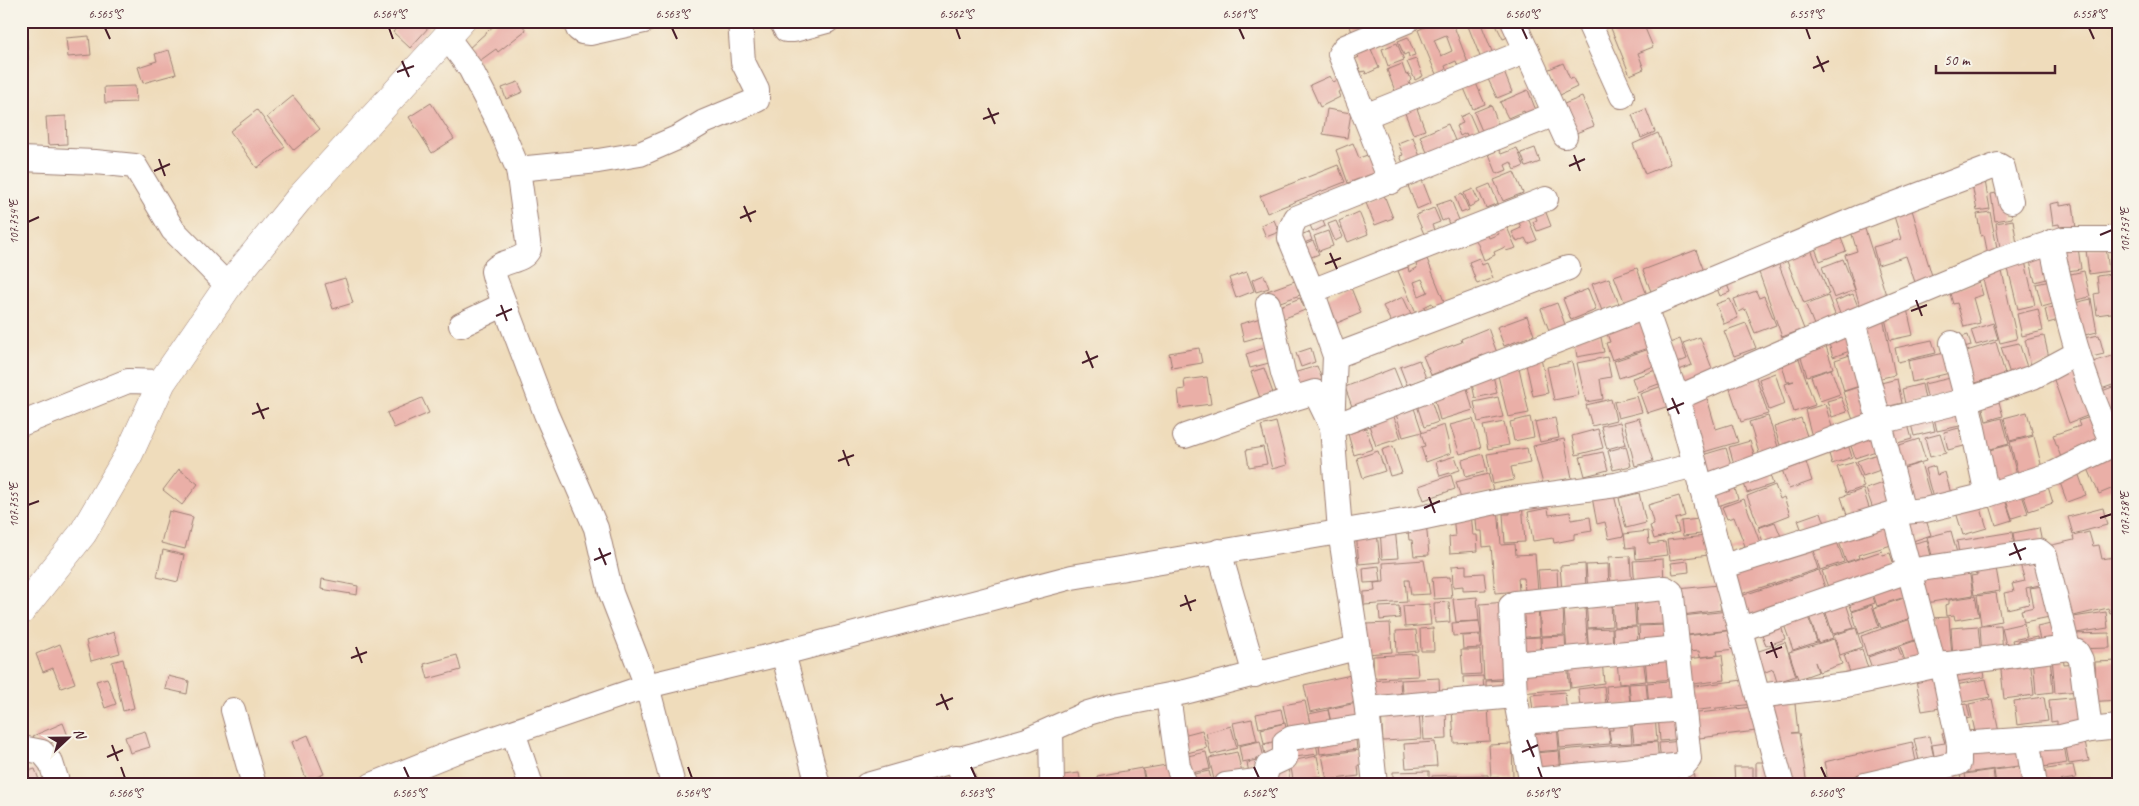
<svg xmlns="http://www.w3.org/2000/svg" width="2139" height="806" viewBox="0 0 2139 806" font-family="Caveat,sans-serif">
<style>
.building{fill:#eaafa7;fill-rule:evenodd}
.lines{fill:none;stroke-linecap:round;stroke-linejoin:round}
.minor-casing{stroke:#9c7e73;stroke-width:26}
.major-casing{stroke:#9c7e73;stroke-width:29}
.minor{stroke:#fff;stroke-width:24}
.major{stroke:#fff;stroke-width:28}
.ticks{fill:none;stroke:#4a1f2b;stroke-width:2}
.neatline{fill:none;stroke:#4a1f2b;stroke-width:2}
.ticks-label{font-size:12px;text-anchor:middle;fill:#4a1f2b}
</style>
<rect width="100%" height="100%" fill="#f7f3e8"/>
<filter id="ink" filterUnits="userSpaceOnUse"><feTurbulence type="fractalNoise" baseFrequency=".02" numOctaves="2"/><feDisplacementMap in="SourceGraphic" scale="10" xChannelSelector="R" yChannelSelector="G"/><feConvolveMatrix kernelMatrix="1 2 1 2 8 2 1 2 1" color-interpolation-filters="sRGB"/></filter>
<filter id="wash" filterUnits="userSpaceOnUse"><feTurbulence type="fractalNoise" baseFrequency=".0096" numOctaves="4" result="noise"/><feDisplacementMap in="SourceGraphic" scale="20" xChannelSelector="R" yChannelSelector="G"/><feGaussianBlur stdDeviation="1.12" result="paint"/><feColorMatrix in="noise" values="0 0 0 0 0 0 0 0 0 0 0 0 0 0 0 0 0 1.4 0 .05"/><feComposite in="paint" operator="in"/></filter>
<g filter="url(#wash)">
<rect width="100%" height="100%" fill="#efdcbb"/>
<g id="blocks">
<g class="building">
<polygon points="403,21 422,21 429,27 410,48 393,32"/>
<polygon points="499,21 519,21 526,30 498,52 496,49 478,62 468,49"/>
<polygon points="1348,21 1367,21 1370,27 1352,32"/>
<path d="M1438,21H1452L1468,63L1458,66L1456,61L1445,66L1448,75L1438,79L1418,30ZM1446,35L1452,51L1441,56L1434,40Z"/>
<polygon points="1466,21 1480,21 1493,54 1481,59"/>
<polygon points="1505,21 1513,35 1503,39 1496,25"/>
<polygon points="1608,21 1642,21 1653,47 1638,53 1644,69 1630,75"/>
<polygon points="89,36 91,55 68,57 66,38"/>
<polygon points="1408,37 1415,55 1409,57 1408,53 1404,55 1398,41"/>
<polygon points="21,39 27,39 28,60 21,60"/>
<polygon points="1397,43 1404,60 1388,66 1382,49"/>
<polygon points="1371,49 1379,68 1366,74 1365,71 1361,72 1355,59 1359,57 1357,55"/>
<polygon points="169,50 176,74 143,83 138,67 157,61 155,54"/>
<polygon points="1416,59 1423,76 1415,80 1407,62"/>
<polygon points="1563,63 1570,79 1573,78 1577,87 1558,96 1547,70"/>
<polygon points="1402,64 1406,75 1409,74 1411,80 1409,82 1412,90 1397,96 1387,70"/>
<polygon points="1504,72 1512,92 1497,98 1488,79"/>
<polygon points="1330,76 1333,82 1338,80 1343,90 1338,92 1340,97 1320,107 1310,85"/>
<polygon points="1475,81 1485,104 1473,109 1463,86"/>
<polygon points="518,82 523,92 506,99 502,88"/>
<polygon points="135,86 136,102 105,103 104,87"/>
<polygon points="1528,90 1537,113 1526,117 1524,111 1508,118 1500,102"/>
<polygon points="293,96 320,129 294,150 267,117"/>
<polygon points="1582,97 1594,126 1576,133 1564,104"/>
<polygon points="431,103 454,139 432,153 409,117"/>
<polygon points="1415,103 1425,130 1413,134 1403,108"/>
<polygon points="1491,105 1501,131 1485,138 1474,112"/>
<polygon points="1327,109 1351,113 1347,138 1323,134"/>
<polygon points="1646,109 1655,132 1641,138 1632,115"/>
<polygon points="257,110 285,147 257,168 230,131"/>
<polygon points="1469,113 1480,138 1470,142 1466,133 1460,136 1456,126 1463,123 1460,117"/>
<polygon points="66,116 67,144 48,145 46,117"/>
<polygon points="1448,124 1457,145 1429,157 1420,136"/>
<polygon points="1658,133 1670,164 1645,174 1633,144"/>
<polygon points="1413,137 1420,157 1403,163 1400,156 1403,155 1398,143"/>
<polygon points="1353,143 1359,158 1370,154 1377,172 1348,183 1336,150"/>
<polygon points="1517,148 1524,166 1515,170 1511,162 1505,165 1507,170 1497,174 1489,154 1499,150 1501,154"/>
<polygon points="1535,148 1540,162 1526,167 1521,153"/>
<polygon points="1338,165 1345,182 1267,213 1260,196"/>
<polygon points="1514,172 1523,193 1503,201 1494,180"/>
<polygon points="1422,180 1431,203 1417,209 1408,186"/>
<polygon points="1985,181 1990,209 1977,211 1972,184"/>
<polygon points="1490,184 1498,203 1486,208 1478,189"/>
<polygon points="1473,189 1479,202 1469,207 1464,193"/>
<polygon points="2007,191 2012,218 1995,221 1991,194"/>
<polygon points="1462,194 1469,210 1461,213 1455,197"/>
<polygon points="1384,195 1393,218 1375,225 1366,203"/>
<polygon points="1451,200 1459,220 1449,224 1447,219 1442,221 1436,205"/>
<polygon points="2060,202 2060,206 2073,204 2076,229 2060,231 2059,224 2053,225 2050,204"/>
<polygon points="1434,208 1440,222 1432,225 1434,230 1424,234 1416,215"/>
<polygon points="1545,210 1551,226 1537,231 1533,222 1537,220 1535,215"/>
<polygon points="1912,210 1933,279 1916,285 1906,256 1878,265 1873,247 1901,239 1894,216"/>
<polygon points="1359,212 1368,234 1348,242 1339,221"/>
<polygon points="1990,212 1998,253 1988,255 1984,235 1981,236 1977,214"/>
<polygon points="1528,218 1537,240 1528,244 1525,238 1517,242 1512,232 1521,228 1519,222"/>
<polygon points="1322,219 1325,226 1313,232 1310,225"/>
<polygon points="1274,220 1279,232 1266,237 1261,225"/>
<polygon points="2013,220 2017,244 2000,248 1996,223"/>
<polygon points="1336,221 1343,237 1335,241 1328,224"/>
<polygon points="1506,225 1516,248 1506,251 1505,247 1494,252 1495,255 1484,260 1475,237 1486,232 1489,238 1499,234 1497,229"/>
<polygon points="1864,226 1887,298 1860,306 1845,255 1857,251 1851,231"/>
<polygon points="1328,231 1333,246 1319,251 1314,236"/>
<polygon points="1309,232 1312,240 1304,243 1300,235"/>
<polygon points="1839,233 1846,251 1820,261 1813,243"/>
<polygon points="2077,240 2081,269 2061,272 2057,243"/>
<polygon points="1313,241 1319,254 1309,258 1304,245"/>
<polygon points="2048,247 2055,277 2035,282 2028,252"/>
<polygon points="2106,247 2109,271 2089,274 2086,250"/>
<polygon points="1811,249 1829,294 1804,303 1786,259"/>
<polygon points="1696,250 1705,274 1652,294 1643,270"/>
<polygon points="2024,257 2035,305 2018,309 2006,261"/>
<polygon points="1479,258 1482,265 1487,263 1493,278 1477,284 1469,262"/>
<path d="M1427,259L1446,306L1435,310L1432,303L1424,307L1426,312L1417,316L1398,271L1408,267L1409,272L1417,268L1416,264ZM1422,279L1428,292L1419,296L1414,282Z"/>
<polygon points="1843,259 1855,290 1834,298 1822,267"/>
<polygon points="1777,260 1804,329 1782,337 1757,267"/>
<polygon points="2001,267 2017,339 2000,343 1981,272"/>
<polygon points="1637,268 1648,298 1626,306 1614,276"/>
<polygon points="2084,271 2090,297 2067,302 2062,276"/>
<polygon points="1247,272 1254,291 1236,298 1229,278"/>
<polygon points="2118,273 2118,312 2097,315 2094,294 2099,293 2097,276"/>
<polygon points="1264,275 1269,288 1256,292 1252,280"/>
<polygon points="345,278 353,303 333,309 325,284"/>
<polygon points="1609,278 1619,304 1602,311 1592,284"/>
<polygon points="2055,280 2060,302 2042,307 2036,284"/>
<polygon points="1295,281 1300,295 1272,305 1267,291"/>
<polygon points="1979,281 1983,295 1973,298 1980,323 1964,327 1957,303 1953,304 1949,290"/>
<polygon points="1726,282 1730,292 1720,296 1716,286"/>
<polygon points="1351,288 1361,313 1337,323 1327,298"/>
<polygon points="1588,289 1596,310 1571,320 1563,299"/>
<polygon points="1756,291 1759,298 1764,296 1776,325 1755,333 1745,309 1739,312 1734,299"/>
<polygon points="1853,294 1859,309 1841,316 1835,301"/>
<polygon points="1828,296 1836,317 1814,325 1806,305"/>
<polygon points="1403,297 1413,318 1393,326 1383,306"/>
<polygon points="1300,298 1305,310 1280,320 1275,308"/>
<polygon points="1730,299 1738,318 1724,324 1716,304"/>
<polygon points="2091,299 2097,332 2077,337 2070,304"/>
<polygon points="1557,303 1566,327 1550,333 1541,309"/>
<polygon points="2059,306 2062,319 2048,323 2045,309"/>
<polygon points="1907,309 1913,335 1890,340 1884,314"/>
<polygon points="2038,309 2043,331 2022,336 2017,314"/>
<polygon points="1639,313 1651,347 1612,360 1606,343 1610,342 1604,325"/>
<polygon points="1527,316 1534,335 1504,346 1497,327"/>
<polygon points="1264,317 1269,334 1244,341 1240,324"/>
<polygon points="1883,318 1895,375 1877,379 1860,323"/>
<polygon points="1746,323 1756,348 1734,356 1724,331"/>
<polygon points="1993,323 1998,339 1976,345 1971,330"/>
<polygon points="1488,328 1497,353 1484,358 1483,355 1431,375 1423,356 1462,342 1461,339"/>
<polygon points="1852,329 1858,348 1833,357 1827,337"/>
<polygon points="1600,333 1604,352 1577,357 1574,338"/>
<polygon points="1968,335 1971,346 1958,350 1954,339"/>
<polygon points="2099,335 2104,354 2083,359 2078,339"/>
<polygon points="2044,336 2050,362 2031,366 2025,340"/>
<polygon points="1700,337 1713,371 1680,388 1674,372 1692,365 1683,343"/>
<polygon points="1680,339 1687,359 1669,366 1662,346"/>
<polygon points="1932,340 1936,353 1898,362 1895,348"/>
<polygon points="1996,342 2005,374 1969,385 1960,353"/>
<polygon points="1825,343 1833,368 1807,376 1799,351"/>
<polygon points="2019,343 2029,373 2011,377 2001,347"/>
<polygon points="1655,347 1661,364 1619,378 1614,361"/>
<polygon points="1199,348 1202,363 1172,368 1169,353"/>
<polygon points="1265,348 1269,363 1250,368 1246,354"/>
<polygon points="1311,348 1315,362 1301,367 1296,353"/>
<polygon points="1540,352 1548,393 1533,396 1524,355"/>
<polygon points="1859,352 1869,383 1844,391 1835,360"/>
<polygon points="1949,352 1954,372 1912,382 1908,361"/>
<polygon points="1797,353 1815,405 1794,412 1785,384 1794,381 1787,382 1780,358"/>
<polygon points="2118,354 2118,383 2093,392 2083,365"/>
<polygon points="1607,357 1611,377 1600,379 1603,399 1586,402 1577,363"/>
<polygon points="1419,360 1426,378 1407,385 1400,367"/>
<polygon points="1572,362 1579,395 1554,400 1547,367"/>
<polygon points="1518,363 1529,413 1508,417 1496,367"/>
<polygon points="1317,366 1326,390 1296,393 1290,374"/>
<polygon points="1264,368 1273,393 1260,398 1251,372"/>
<polygon points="1394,368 1404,393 1354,412 1345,387"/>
<polygon points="2075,368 2092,414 2069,423 2053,377"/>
<polygon points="1659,369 1664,382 1637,392 1632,378"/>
<polygon points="1831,369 1840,394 1820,401 1811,376"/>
<polygon points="1492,371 1497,393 1475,398 1470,375"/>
<polygon points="1754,371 1768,414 1741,422 1727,380"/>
<polygon points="1775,373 1785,404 1769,410 1759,379"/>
<polygon points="1207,377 1211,404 1180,408 1178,390 1185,389 1184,380"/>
<polygon points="1955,377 1959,393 1928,400 1924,384"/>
<polygon points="1897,379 1902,403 1882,408 1877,384"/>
<polygon points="1465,381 1473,410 1440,420 1434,397"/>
<polygon points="1867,384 1876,413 1853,420 1843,392"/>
<polygon points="1922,384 1925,399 1905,404 1902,389"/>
<polygon points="2118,385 2118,429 2094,394"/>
<polygon points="1662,386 1669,406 1647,413 1640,394"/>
<polygon points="1705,391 1716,429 1732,424 1738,442 1697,454 1683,397"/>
<polygon points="1429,394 1438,422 1424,427 1415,399"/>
<polygon points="1997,395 2003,416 1986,421 1981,400"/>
<polygon points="1637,396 1642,412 1618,418 1614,402"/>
<polygon points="1498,397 1503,417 1478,422 1474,402"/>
<polygon points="1841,397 1847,412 1832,417 1827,401"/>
<polygon points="422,398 429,413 394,428 387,413"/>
<polygon points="1611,399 1616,420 1592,426 1586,405"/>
<polygon points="1825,404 1833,430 1812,437 1805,410"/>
<polygon points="1413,405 1422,432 1403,437 1395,411"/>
<polygon points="1959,407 1964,425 1937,431 1933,413"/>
<polygon points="1930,411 1935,431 1914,436 1909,416"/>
<polygon points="2027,412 2033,435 2010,441 2004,418"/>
<polygon points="1393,414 1401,438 1376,446 1368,422"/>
<polygon points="2096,415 2105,440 2064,466 2053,435 2080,426 2078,421"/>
<polygon points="1768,416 1779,450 1760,456 1749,422"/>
<polygon points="1530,417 1534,437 1514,441 1510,422"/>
<polygon points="1906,417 1912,439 1894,444 1888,421"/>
<polygon points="1555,418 1559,438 1540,442 1535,422"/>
<polygon points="1639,418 1653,461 1635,466 1624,422"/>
<polygon points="1801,418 1807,436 1780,445 1774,427"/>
<polygon points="2002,418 2009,444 1983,451 1976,425"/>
<polygon points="1473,419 1481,448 1460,454 1450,425"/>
<polygon points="1276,422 1287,465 1272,469 1261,426"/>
<polygon points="1504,422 1509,445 1488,449 1483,426"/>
<polygon points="1620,422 1626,444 1607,449 1601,426"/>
<polygon points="1444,425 1451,453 1426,462 1421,447 1425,446 1421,433"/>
<polygon points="1366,428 1373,449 1354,455 1348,434"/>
<polygon points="1875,428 1882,449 1855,458 1848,437"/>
<polygon points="1959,428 1964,446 1948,450 1944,432"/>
<polygon points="1598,429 1603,448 1576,455 1572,436"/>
<polygon points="1940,434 1946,453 1930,457 1925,438"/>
<polygon points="2034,436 2043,472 2019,478 2010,442"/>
<polygon points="1846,438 1852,457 1832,464 1826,444"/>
<polygon points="1564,439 1572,478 1543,484 1533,446"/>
<polygon points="1919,439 1926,461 1899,469 1893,447"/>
<polygon points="1750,441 1755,458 1734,464 1729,447"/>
<polygon points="2009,445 2017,475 1995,480 1981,452"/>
<polygon points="1393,446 1402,473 1390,476 1382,450"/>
<polygon points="1626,446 1631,466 1613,470 1608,451"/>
<polygon points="1263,447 1267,464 1249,467 1246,450"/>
<polygon points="1527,448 1530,463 1511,467 1514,480 1493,484 1487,454"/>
<polygon points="1726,448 1732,468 1704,476 1699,456"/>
<polygon points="1378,451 1385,471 1363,478 1357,458"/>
<polygon points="1603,452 1608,470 1585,476 1580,457"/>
<polygon points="1880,453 1886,468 1863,476 1857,461"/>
<polygon points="1483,454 1487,471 1466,477 1462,460"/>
<polygon points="2109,454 2118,475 2118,486 2099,494 2086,464"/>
<polygon points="1455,456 1460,470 1440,476 1436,462"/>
<polygon points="1804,456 1812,481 1789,489 1780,464"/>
<polygon points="1855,462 1864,487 1846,493 1837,467"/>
<polygon points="1921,463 1933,506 1911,503 1901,469"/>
<polygon points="1767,466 1773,484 1747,493 1741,474"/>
<polygon points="1935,466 1937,475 1945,472 1952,497 1934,502 1925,469"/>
<polygon points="179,469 198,484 182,505 163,490"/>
<polygon points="2077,470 2086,495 2067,502 2058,477"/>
<polygon points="1488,474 1493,490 1461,499 1456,482"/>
<polygon points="1451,475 1455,489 1424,500 1419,486"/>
<polygon points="2045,477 2053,503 2029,511 2020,485"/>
<polygon points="1892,480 1899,503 1874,512 1866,489"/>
<polygon points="1733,482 1738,499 1715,507 1710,490"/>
<polygon points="1775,485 1780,499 1784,497 1790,515 1759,527 1747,496"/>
<polygon points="1863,489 1872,517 1850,524 1841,497"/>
<polygon points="2020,489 2028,513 2012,518 2004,494"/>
<polygon points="1613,491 1624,536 1609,539 1605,522 1597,524 1592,497"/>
<polygon points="1639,493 1646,523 1626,528 1619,498"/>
<polygon points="2003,494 2012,520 1996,525 1988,499"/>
<polygon points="1679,496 1685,516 1675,519 1679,532 1654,539 1650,526 1654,525 1648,505"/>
<polygon points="1744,499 1763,551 1724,554 1745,546 1734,517 1727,519 1722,507"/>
<polygon points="1522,502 1525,542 1505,543 1503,514 1510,514 1509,503"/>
<polygon points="1979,502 1987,528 1963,535 1955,509"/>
<polygon points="21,505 28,513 21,520"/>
<polygon points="1498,506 1501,545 1515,544 1516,555 1535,554 1538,592 1525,593 1524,578 1518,578 1519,591 1495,593 1491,546 1483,547 1482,531 1477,531 1475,508"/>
<polygon points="1548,508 1549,515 1570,512 1571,520 1590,517 1592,531 1574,534 1574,539 1554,543 1553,538 1533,541 1528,512"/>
<polygon points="2103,508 2107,525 2073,534 2068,517"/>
<polygon points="169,511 193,517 185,549 161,543"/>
<polygon points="1923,511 1931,535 1907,543 1899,520"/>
<polygon points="1471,512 1473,535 1477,535 1478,551 1450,553 1449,537 1455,536 1453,514"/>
<polygon points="1821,512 1826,526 1803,534 1798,520"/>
<polygon points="1889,517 1898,543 1858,555 1859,558 1846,562 1836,533"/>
<polygon points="1699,519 1701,534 1683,536 1681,521"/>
<polygon points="1426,521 1429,555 1414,556 1412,540 1409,540 1407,522"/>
<polygon points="1775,522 1785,546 1767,553 1758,528"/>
<polygon points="1395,528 1398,558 1382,559 1380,529"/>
<polygon points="2039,528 2043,548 2016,553 2013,533"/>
<polygon points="2118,528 2118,545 2115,545 2112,529"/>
<polygon points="1648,531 1649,544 1665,542 1667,555 1636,559 1635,547 1626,548 1624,534"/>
<polygon points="1951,531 1957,553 1933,559 1927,537"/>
<polygon points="1377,532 1380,562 1359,564 1356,533"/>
<polygon points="2012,532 2015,552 1960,560 1957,541"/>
<polygon points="2089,532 2093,546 2099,545 2102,559 2114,557 2118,572 2118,611 2110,613 2108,608 2065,618 2048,546 2074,540 2073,536"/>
<polygon points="1834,533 1844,562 1820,570 1811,541"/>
<polygon points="1706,536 1708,555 1670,560 1667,540"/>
<polygon points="1927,540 1933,564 1913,569 1907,545"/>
<polygon points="1809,541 1818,569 1738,595 1729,568"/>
<polygon points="163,550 184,555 178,582 157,577"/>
<polygon points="1882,551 1883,555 1890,553 1894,565 1831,595 1822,571"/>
<polygon points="2040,553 2048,583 2026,588 2029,604 2007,609 2004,593 2014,591 2012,584 2025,581 2018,557"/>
<polygon points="1630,556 1632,589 1611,590 1609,557"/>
<polygon points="1663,559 1664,584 1635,586 1633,561"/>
<polygon points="1424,560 1430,594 1411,595 1409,580 1405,580 1407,602 1364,605 1364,592 1375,591 1374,583 1384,582 1383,563"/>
<polygon points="1688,561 1689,572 1673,574 1671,563"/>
<polygon points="1995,562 2000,591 1974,595 1971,576 1977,575 1976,565"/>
<polygon points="1968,563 1973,595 1920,604 1915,572"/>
<polygon points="1585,564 1586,591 1562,592 1560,566"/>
<polygon points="1608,564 1609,590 1588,591 1586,565"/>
<polygon points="1466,565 1466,574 1484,573 1486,590 1463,591 1463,586 1453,587 1452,566"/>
<polygon points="1379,566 1381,582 1364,583 1363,568"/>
<polygon points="1557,569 1558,593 1540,594 1538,570"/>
<polygon points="1819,570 1826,590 1747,624 1738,597"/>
<polygon points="1905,576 1911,595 1877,606 1871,587"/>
<polygon points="1450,577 1452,598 1434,599 1432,578"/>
<polygon points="322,579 358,586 357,595 321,589"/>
<polygon points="1718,585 1721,610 1682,615 1678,589"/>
<polygon points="2049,585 2055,616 2024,622 2021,610 2034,607 2030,588"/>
<polygon points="1870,588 1875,603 1852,611 1847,596"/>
<polygon points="1996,593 2001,621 1981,625 1977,596"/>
<polygon points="1664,596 1665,624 1637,625 1636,598"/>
<polygon points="1975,596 1979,616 1955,620 1954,615 1946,616 1945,605 1949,604 1949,600"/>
<polygon points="1477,597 1479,621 1456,622 1453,599"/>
<polygon points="1844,597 1854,628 1833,634 1823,604"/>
<polygon points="1907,597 1914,617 1881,628 1874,608"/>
<polygon points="1634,598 1636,626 1614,627 1612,599"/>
<polygon points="1611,600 1612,626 1588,628 1586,601"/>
<polygon points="1449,602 1450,622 1435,623 1434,603"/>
<polygon points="1507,602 1511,678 1484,680 1480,604"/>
<polygon points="1429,604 1431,625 1405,627 1403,606"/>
<polygon points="1822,605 1833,638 1818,643 1807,610"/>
<polygon points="1872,605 1879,627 1859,634 1852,612"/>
<polygon points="1399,606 1400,618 1380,620 1379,607"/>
<polygon points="1563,606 1564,635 1541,636 1539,607"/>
<polygon points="1585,607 1588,653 1567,654 1564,608"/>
<polygon points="1538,608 1540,636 1516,638 1515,610"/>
<polygon points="1728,611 1730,630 1688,635 1682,616"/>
<polygon points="2106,612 2108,628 2070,634 2067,618"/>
<polygon points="1807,614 1817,642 1793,650 1783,622"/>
<polygon points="1917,617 1924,637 1867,656 1861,636"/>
<polygon points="1949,617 1952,657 1934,658 1931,618"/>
<polygon points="1779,619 1785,639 1766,646 1759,625"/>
<polygon points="1479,621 1481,634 1453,636 1452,623"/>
<polygon points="2060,622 2063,635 2040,640 2037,627"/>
<polygon points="1390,623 1392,652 1367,654 1366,624"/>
<polygon points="2024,623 2027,637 2012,640 2015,652 2008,654 2002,628"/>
<polygon points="1666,625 1667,645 1640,647 1639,626"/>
<polygon points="2001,625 2003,655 1982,656 1980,626"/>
<polygon points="1978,626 1981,656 1953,658 1951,628"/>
<polygon points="1637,627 1638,650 1614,651 1613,628"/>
<polygon points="1433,628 1434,651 1421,651 1420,629"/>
<polygon points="1612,628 1613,652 1589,653 1587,629"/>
<polygon points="1856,628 1862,647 1840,655 1834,635"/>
<polygon points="1416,630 1418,651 1397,653 1396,631"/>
<polygon points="1734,630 1736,649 1717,651 1718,655 1700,657 1699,651 1687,652 1686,636"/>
<polygon points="114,632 120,653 91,661 86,641"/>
<polygon points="2109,633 2110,648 2071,649 2071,634"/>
<polygon points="1480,635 1481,648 1463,649 1462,636"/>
<polygon points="1565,636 1566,657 1542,659 1541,637"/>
<polygon points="1540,637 1541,659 1517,660 1516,638"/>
<polygon points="2037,637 2039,648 2019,653 2017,641"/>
<polygon points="1923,638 1930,659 1907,667 1900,646"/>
<polygon points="1834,639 1842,664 1819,672 1815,662 1818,672 1798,679 1789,652"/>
<polygon points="1785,642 1796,676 1777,682 1773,669 1763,673 1756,652"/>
<polygon points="60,644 75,683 61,688 53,668 43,672 36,654"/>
<polygon points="1898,647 1905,666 1875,677 1868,657"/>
<polygon points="1862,649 1870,675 1853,681 1844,655"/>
<polygon points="1461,650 1480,650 1481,674 1463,675"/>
<polygon points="1416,654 1418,676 1374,678 1373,656"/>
<polygon points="457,655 461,670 428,679 424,664"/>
<polygon points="1674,655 1676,679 1647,681 1645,657"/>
<polygon points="1722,655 1725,680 1693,684 1687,659"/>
<polygon points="2063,655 2064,665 2077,664 2079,691 2055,693 2052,656"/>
<polygon points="2050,656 2053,692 2036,694 2033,657"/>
<polygon points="2030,657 2034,695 2004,699 2000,661"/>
<polygon points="1643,658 1646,681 1619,684 1617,660"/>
<polygon points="123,659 134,708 123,711 112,662"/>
<polygon points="1602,660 1604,683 1571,688 1569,662"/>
<polygon points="2118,661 2118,700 2088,702 2096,687 2095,662"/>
<polygon points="1982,662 1985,677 1950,683 1947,669"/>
<polygon points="1567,664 1570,689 1520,693 1518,669"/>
<polygon points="1934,672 1940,708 1922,711 1915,675"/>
<polygon points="1351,675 1356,702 1310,712 1304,685"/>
<polygon points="168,676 189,681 187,694 165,689"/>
<polygon points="1483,676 1484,695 1464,695 1463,677"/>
<polygon points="107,678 116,704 105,708 96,681"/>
<polygon points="1439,678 1440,701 1403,703 1401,680"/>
<polygon points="1400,679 1401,701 1370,702 1369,681"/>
<polygon points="1751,679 1754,704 1690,711 1687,687"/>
<polygon points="1986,679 1990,697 1959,703 1951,686"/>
<polygon points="1508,680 1508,694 1486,695 1486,681"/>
<polygon points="1678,680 1680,703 1649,706 1647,683"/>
<polygon points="1646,683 1648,705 1631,707 1629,684"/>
<polygon points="1628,684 1630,704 1608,706 1606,686"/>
<polygon points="1604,686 1607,712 1581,714 1578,689"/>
<polygon points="1565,692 1567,715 1534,718 1531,695"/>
<polygon points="1794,695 1798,732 1792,733 1799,733 1807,785 1789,785 1766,699"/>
<polygon points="2044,697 2048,721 2017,725 2014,701"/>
<polygon points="2081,697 2084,726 2057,728 2057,721 2051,722 2049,700"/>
<polygon points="1992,699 2000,737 1977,741 1969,704"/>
<polygon points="1305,701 1312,733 1290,737 1283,705"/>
<polygon points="1357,703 1361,724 1333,731 1328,709"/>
<polygon points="1967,704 1970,718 1955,722 1952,707"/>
<polygon points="1488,706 1490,741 1454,743 1452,708"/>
<polygon points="1753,707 1756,731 1691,739 1689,714"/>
<polygon points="1281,709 1284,723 1259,728 1256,714"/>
<polygon points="1446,709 1447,739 1424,740 1422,710"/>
<polygon points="1328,710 1332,729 1313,732 1309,714"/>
<polygon points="1419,711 1421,739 1383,741 1381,713"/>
<polygon points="1680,713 1682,739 1660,741 1658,714"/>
<polygon points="1655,716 1657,741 1634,743 1631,718"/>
<polygon points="1630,718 1632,743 1611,744 1609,730 1613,730 1612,719"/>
<polygon points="1252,719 1257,741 1238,745 1233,723"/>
<polygon points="1607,719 1610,744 1560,748 1558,723"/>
<polygon points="63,723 68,736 39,748 33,736"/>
<polygon points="1285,723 1288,738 1264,744 1261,729"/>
<polygon points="1557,725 1559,750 1534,752 1532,728"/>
<polygon points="1231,726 1237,748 1211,755 1206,733"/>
<polygon points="1202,730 1207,748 1183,754 1179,736"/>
<polygon points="145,731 150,747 130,753 125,737"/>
<polygon points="1355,731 1357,749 1320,754 1318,736"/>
<polygon points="1952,732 1959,761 1936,766 1932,745 1945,743 1942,734"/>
<polygon points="308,735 324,774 307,781 292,742"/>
<polygon points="1929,736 1936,766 1921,769 1914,739"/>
<polygon points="1315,738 1318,754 1288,758 1286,742"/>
<polygon points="2084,738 2089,761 2069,764 2065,741"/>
<polygon points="2063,739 2067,763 2037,768 2033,744"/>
<polygon points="1260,741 1264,758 1242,762 1239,746"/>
<polygon points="1683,741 1685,761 1661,763 1659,743"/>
<polygon points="1280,742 1267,763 1263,745"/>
<polygon points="1435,742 1437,766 1406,768 1404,744"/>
<polygon points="1657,742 1659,763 1562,772 1560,750"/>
<polygon points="1912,742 1918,771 1857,785 1829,785 1824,762"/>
<polygon points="2023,742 2026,765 1965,773 1962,750"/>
<polygon points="1512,744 1513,777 1491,778 1489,745"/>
<polygon points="1360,750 1362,765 1358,765 1359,776 1327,780 1322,755"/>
<polygon points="1559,751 1561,774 1536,776 1534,753"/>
<polygon points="1206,752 1210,769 1187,774 1183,757"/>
<polygon points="1237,752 1243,777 1215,784 1209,758"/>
<polygon points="1317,756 1321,776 1293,780 1290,761"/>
<polygon points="1262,760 1250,778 1247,763"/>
<polygon points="1756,762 1773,762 1773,784 1756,785"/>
<polygon points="1166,765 1179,777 1146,782 1143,769"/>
<polygon points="2073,765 2076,778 2043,784 2041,770"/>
<polygon points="1288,766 1290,784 1273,785 1271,768"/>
<polygon points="2027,766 2030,785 1996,785 1994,770"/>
<polygon points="1734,767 1753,767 1753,785 1735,785"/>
<polygon points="1142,768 1145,783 1180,777 1181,785 1098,785 1097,776"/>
<polygon points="35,769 41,785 21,785 21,773"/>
<polygon points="1959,769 1962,785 1939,785 1937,773"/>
<polygon points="1693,770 1695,785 1662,785 1661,774"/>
<polygon points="1993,770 1995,785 1967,785 1965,774"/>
<polygon points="1209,771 1212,782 1192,785 1190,775"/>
<polygon points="1429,771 1429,785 1393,785 1393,772"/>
<polygon points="1079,773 1081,785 1057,785 1056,776"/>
<polygon points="1935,773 1938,785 1910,785"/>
<polygon points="1488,775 1489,785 1432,785 1432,776"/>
<polygon points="2091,779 2092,785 2063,785 2063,784"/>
<polygon points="1044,780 1045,785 1028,785 1028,784"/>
<polygon points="1354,780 1354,785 1330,785 1330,781"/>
<polygon points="1325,781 1326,785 1303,785 1303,782"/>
<polygon points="1655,781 1656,785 1637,785 1637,784"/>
<polygon points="1714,782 1714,785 1701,785 1701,783"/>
</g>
</g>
</g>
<g filter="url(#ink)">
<use href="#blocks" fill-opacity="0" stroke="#9c7e73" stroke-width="1"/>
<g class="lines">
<defs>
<g id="minor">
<polyline points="576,21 578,29 582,32 590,33 644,21"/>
<polyline points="781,21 786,30 794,30 827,21"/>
<polyline points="1513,21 1565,136"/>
<polyline points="1588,21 1622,96"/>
<path d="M446,36L470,68L498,122L518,169L529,249C523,263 502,259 493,271L495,279L546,414L596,528L611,593L647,686L673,785"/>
<polyline points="1365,116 1527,51"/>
<polyline points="21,159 95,162 135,166 173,230 228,286"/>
<polyline points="518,169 598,161 640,154 679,137 704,122 757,100 757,90 743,62 740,21"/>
<polyline points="1391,182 1340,54 1345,47 1407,21"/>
<path d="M2051,242C2066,315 2081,377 2113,445"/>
<polyline points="1312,291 1546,199"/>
<polyline points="1268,304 1283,373 1292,399 1315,392 1331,425"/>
<polyline points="1645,307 1677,398 1782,785"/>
<polyline points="1853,321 1903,512"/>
<polyline points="461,325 503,305"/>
<polyline points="1952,343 1967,400 1987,495"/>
<polyline points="1335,356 1568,268"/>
<polyline points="1677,398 1853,321 1999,260 2063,239 2118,239"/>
<polyline points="21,424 128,381 162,382"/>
<polyline points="1332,427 1335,356 1312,291 1290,238 1291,228 1296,218 1555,114"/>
<polyline points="1185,436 1292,399"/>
<polyline points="1701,488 1880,422 1967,400 2033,377 2076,354"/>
<polyline points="1894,513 1934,666"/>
<polyline points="1219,551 1255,675"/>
<polyline points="1724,566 1894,513 1925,510 1987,495 2055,473 2118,442"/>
<polygon points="1665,588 1671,592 1672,596 1689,759 1684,765 1535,780 1530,774 1515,696 1511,606 1515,603"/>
<polyline points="1741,629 1908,571 2039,551 2045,556 2068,648"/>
<polyline points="783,653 818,785"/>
<polyline points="1514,664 1678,648"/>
<polyline points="1168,696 1178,766 1185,785"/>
<polyline points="1758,696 1846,685 1934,666 2068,648 2077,652 2081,660 2090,730 2061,737 1959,744"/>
<polyline points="1367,709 1515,696"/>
<polyline points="233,710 254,785"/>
<polyline points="1521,722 1684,709"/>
<polyline points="1051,730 1052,785"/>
<polyline points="2090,730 2118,727"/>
<polyline points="513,732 531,785"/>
<polyline points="2027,739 2035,785"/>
<polyline points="27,749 42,752 51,763 58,785"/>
<polyline points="956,758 965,785"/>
<polyline points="372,785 454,752 647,686 783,653 1072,577 1416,519 1505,500 1616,485 1695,465"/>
<polyline points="867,785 1027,740 1088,713 1112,706 1185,692 1356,648"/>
<polyline points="1226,785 1264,780 1268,766 1285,758 1285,742 1292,738 1361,727 1369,728"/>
<polyline points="1375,785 1367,709 1340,531 1332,427 1645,307 1858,218 1998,165 2003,168 2011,201"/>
<polyline points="1865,785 1959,763 1959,744 1942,664"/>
</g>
<polyline id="major" points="21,611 83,533 129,454 162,382 228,286 298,200 461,21"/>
</defs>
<use href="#minor" class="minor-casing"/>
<use href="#major" class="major-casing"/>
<use href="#minor" class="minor"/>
<use href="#major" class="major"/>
</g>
</g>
<path class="ticks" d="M105,28L110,39M389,28L393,39M672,28L677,39M956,28L960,39M1239,28L1244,39M1522,28L1527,39M1806,28L1810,39M2089,28L2094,39M1817,56L1824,72M402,61L409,77M1813,68L1829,61M397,72L414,66M988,108L995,124M983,119L999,113M1574,155L1580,171M159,159L165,176M1569,166L1585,159M154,171L170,164M744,206L751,222M740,218L756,211M28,222L39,217M2100,235L2112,230M1330,253L1337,269M1325,264L1341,258M1916,300L1922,316M501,305L507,321M1911,311L1927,305M496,316L512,309M1086,351L1093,368M1082,363L1098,356M1672,398L1679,414M257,403L264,419M1667,410L1684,403M252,414L269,408M843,450L849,466M838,461L854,455M1429,497L1435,513M28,505L39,501M1424,508L1440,501M2100,518L2112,514M2014,543L2021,560M599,548L606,565M2009,555L2026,548M594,560L611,553M1185,595L1191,611M1180,606L1196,600M1771,642L1777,658M356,647L362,663M1766,653L1782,647M351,658L367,652M941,694L948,710M936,705L953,698M1527,740L1534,757M112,745L118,761M1522,752L1538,745M107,757L123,750M121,767L125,778M404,767L409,778M688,767L692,778M971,767L976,778M1254,767L1259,778M1538,767L1542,778M1821,767L1826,778"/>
<rect width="2139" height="806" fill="none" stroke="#f7f3e8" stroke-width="55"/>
<g transform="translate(68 738) rotate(68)" stroke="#f7f3e8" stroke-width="4" paint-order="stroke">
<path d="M0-4L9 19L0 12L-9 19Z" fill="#4a1f2b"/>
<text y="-8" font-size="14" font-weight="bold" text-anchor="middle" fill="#4a1f2b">N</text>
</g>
<path d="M1936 65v8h119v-8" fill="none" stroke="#4a1f2b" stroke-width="2.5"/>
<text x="1944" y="65" font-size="15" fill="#4a1f2b" stroke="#f7f3e8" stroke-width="4" paint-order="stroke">50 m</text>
<rect x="28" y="28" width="2084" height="750" class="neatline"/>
<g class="ticks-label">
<text x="105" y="18">6.565°S</text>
<text x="389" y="18">6.564°S</text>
<text x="672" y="18">6.563°S</text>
<text x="956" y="18">6.562°S</text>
<text x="1239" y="18">6.561°S</text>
<text x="1522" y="18">6.560°S</text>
<text x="1806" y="18">6.559°S</text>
<text x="2089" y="18">6.558°S</text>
<text transform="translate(14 222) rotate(-90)" y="4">107.754°E</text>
<text transform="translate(2125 230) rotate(-90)" y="4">107.757°E</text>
<text transform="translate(14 505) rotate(-90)" y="4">107.755°E</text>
<text transform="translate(2125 514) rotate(-90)" y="4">107.758°E</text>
<text x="125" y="797">6.566°S</text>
<text x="409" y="797">6.565°S</text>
<text x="692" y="797">6.564°S</text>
<text x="976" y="797">6.563°S</text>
<text x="1259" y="797">6.562°S</text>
<text x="1542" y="797">6.561°S</text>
<text x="1826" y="797">6.560°S</text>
</g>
</svg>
